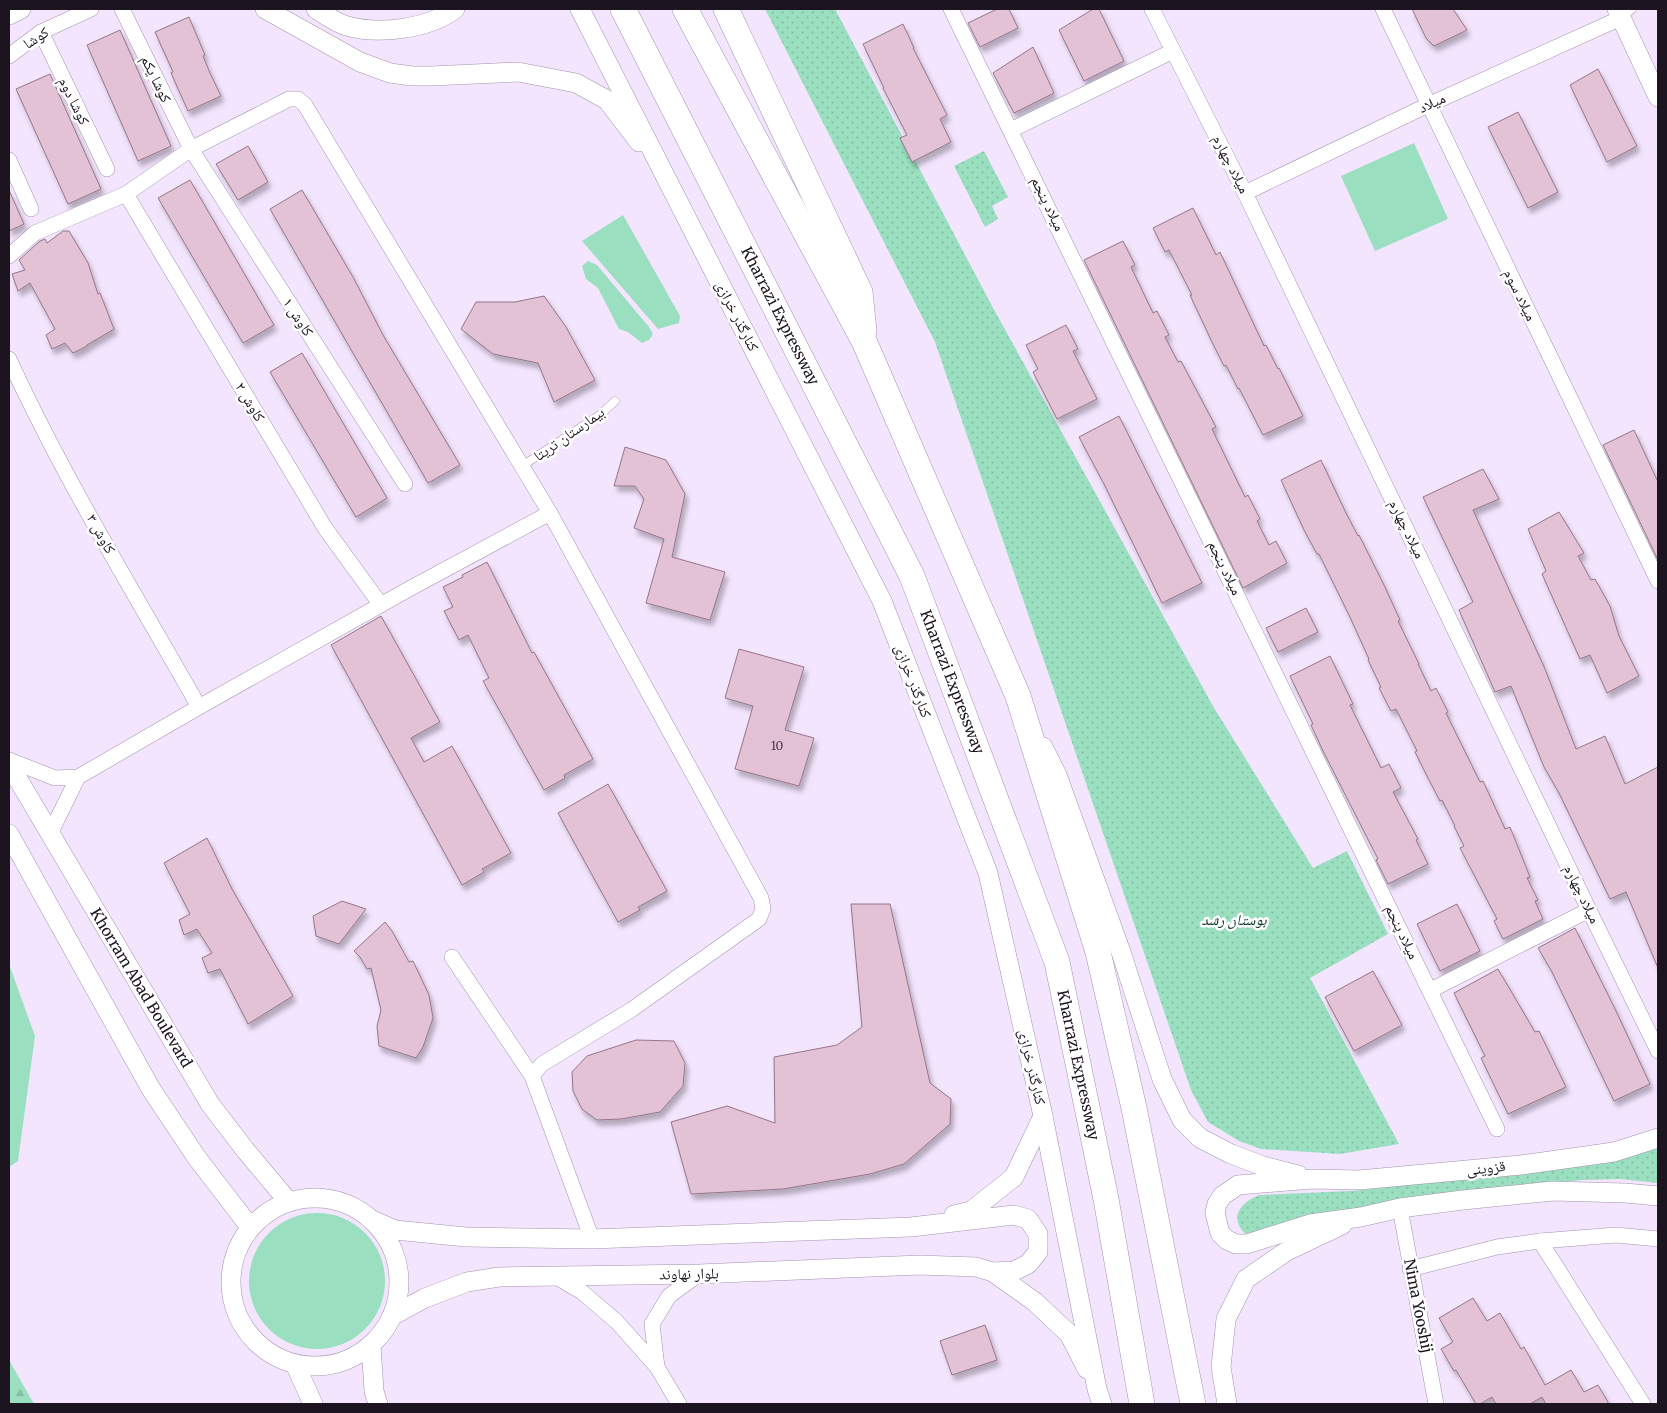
<svg xmlns="http://www.w3.org/2000/svg" width="1667" height="1413" viewBox="0 0 1667 1413" font-family="Merriweather,'Noto Naskh Arabic',serif">
<style>
.green{fill:#9adfbf}
.forest{fill:url(#forest-firs)}
.park{fill:url(#park-dots)}
.building{fill:#e3c2d6;stroke:#947588;filter:url(#shadow)}
.lines{fill:none;stroke-linecap:round;stroke-linejoin:round}
.service-casing{stroke:#a492af;stroke-width:9}
.minor-casing{stroke:#a492af;stroke-width:16}
.tertiary-casing{stroke:#a492af;stroke-width:20}
.trunk-casing{stroke:#a492af;stroke-width:26}
.service{stroke:#fff;stroke-width:8}
.minor{stroke:#fff;stroke-width:15}
.tertiary{stroke:#fff;stroke-width:19}
.trunk{stroke:#fff;stroke-width:25}
.labels{text-anchor:middle;stroke-width:5;stroke-linejoin:round;paint-order:stroke}
.number-label{font-size:12px;fill:#4e404e}
.street-label{font-size:15px;fill:#1c1520;stroke:#fff}
.park-label{font-size:15px;font-style:italic;fill:#063322;stroke:#fff}
</style>
<defs>
<pattern id="forest-firs" width="22" height="20" patternUnits="userSpaceOnUse" patternTransform="scale(1.25)"><rect width="22" height="20" fill="#9adfbf"/><path d="M5 1l3.5 6h-7zM16 11l3.5 6h-7z" fill="#84bea4"/></pattern>
<pattern id="park-dots" width="8" height="8" patternUnits="userSpaceOnUse" patternTransform="scale(1.25)"><rect width="8" height="8" fill="#9adfbf"/><path d="M2 2h.1M6 6h.1" fill="none" stroke="#84bea4" stroke-width="1.8" stroke-linecap="round"/></pattern>
<filter id="shadow"><feDropShadow dx="3" dy="5.5" stdDeviation="2.5" flood-color="#0004"/></filter>
</defs>
<rect width="100%" height="100%" fill="#f4e5fe"/>
<g class="green">
<polygon points="1414,143 1448,219 1375,251 1341,176"/>
<polygon points="623,215 680,316 679,323 658,329 582,241"/>
<polygon points="588,261 597,265 649,327 653,334 649,340 642,343 628,332 619,329 598,288 586,279 582,266"/>
<polygon points="9,964 35,1036 18,1161 9,1167"/>
<circle cx="317" cy="1281" r="68"/>
</g>
<polygon class="forest" points="9,1360 34,1404 9,1404"/>
<g class="park">
<polygon points="765,9 835,9 992,306 1213,706 1313,868 1347,851 1388,934 1310,978 1399,1144 1340,1154 1261,1149 1239,1141 1208,1122 1191,1090 935,342"/>
<polygon points="984,151 1008,197 992,206 998,219 985,227 954,166"/>
<path d="M1658,1145V1183L1620,1179L1582,1180L1379,1203L1303,1226L1250,1238C1228,1221 1237,1204 1259,1195L1351,1191L1525,1173L1625,1159Z"/>
</g>
<g class="building">
<polygon points="997,9 1009,9 1018,28 980,47 968,23"/>
<polygon points="1093,9 1099,9 1124,61 1084,81 1059,30"/>
<polygon points="1412,9 1453,9 1467,30 1434,46 1426,38"/>
<polygon points="189,17 205,55 203,56 210,73 221,96 188,111 171,73 173,72 155,32"/>
<polygon points="903,24 914,48 913,48 947,115 940,119 951,142 912,162 900,138 907,135 883,88 884,88 863,44"/>
<polygon points="120,30 171,146 138,161 87,45"/>
<polygon points="1033,47 1054,93 1014,113 993,73"/>
<polygon points="1598,69 1637,146 1607,162 1570,85"/>
<polygon points="50,74 101,189 68,204 16,89"/>
<polygon points="1518,112 1558,192 1528,208 1488,127"/>
<polygon points="248,146 268,182 238,200 216,164"/>
<polygon points="190,180 274,325 243,343 158,198"/>
<polygon points="9,190 24,224 9,231"/>
<polygon points="302,190 353,277 383,335 460,465 428,483 270,209"/>
<polygon points="1193,208 1216,255 1220,252 1264,346 1266,345 1278,369 1279,368 1303,416 1263,435 1239,388 1238,389 1226,365 1224,366 1212,342 1190,295 1192,295 1169,250 1165,252 1153,228"/>
<polygon points="63,231 69,231 88,263 98,294 100,293 114,329 87,345 87,346 73,353 65,343 52,349 46,335 55,329 30,283 18,291 12,274 25,270 19,260 40,241 45,239 47,243"/>
<polygon points="1123,241 1135,265 1131,267 1153,313 1157,311 1169,335 1165,337 1178,362 1181,361 1216,427 1212,429 1245,497 1248,495 1260,519 1257,521 1269,545 1276,541 1287,563 1243,588 1084,260"/>
<polygon points="544,296 566,327 595,380 554,402 538,363 493,354 461,329 476,302 515,302"/>
<polygon points="1066,325 1078,349 1073,351 1097,399 1057,419 1033,372 1038,369 1026,345"/>
<polygon points="302,353 387,498 356,517 270,372"/>
<polygon points="1119,416 1202,583 1162,603 1104,484 1079,437"/>
<polygon points="1634,430 1658,482 1658,560 1603,445"/>
<polygon points="625,447 666,460 685,494 672,557 725,572 710,620 646,603 664,539 634,528 644,499 635,486 614,486"/>
<polygon points="1321,460 1345,511 1358,536 1359,535 1384,585 1400,620 1398,621 1419,664 1418,664 1431,691 1436,688 1448,712 1446,713 1480,782 1483,781 1505,829 1510,827 1530,877 1527,878 1538,900 1535,901 1543,919 1503,939 1494,921 1497,919 1460,848 1464,846 1454,826 1455,826 1442,800 1440,801 1427,776 1415,752 1417,751 1396,709 1391,711 1379,688 1381,687 1368,660 1369,659 1349,615 1319,554 1317,554 1304,530 1281,480"/>
<polygon points="1483,469 1499,499 1473,510 1545,669 1576,749 1605,736 1625,784 1658,767 1658,968 1626,892 1610,899 1559,793 1544,767 1511,686 1495,692 1459,610 1473,602 1423,497"/>
<polygon points="1559,512 1584,553 1578,556 1591,580 1595,579 1610,606 1619,636 1639,676 1607,693 1590,655 1580,659 1542,574 1546,571 1528,529"/>
<polygon points="487,562 532,653 534,652 593,759 564,775 565,778 544,790 483,681 489,678 468,635 459,640 444,611 453,607 443,587 463,577 462,575"/>
<polygon points="1306,608 1318,632 1278,652 1266,628"/>
<polygon points="381,616 440,722 411,738 424,762 452,746 511,853 482,869 484,872 462,885 331,645"/>
<polygon points="739,649 804,667 785,730 814,738 799,786 735,769 753,706 725,698"/>
<polygon points="1330,656 1353,704 1350,705 1381,768 1389,764 1401,788 1393,792 1418,839 1416,840 1428,864 1388,884 1376,860 1378,859 1323,751 1311,725 1313,724 1290,676"/>
<polygon points="608,784 667,891 638,907 640,910 618,922 558,813"/>
<polygon points="207,838 232,889 293,996 248,1024 220,969 208,973 202,958 212,953 197,929 184,935 179,920 190,914 164,863"/>
<polygon points="342,901 366,909 339,944 316,936 313,916"/>
<polygon points="851,904 890,904 930,1083 951,1099 950,1124 904,1164 870,1174 783,1189 691,1194 671,1122 727,1106 775,1123 774,1057 837,1045 862,1027"/>
<polygon points="1457,904 1480,951 1440,971 1417,924"/>
<polygon points="385,922 392,931 409,962 413,961 429,995 433,1018 423,1047 416,1058 379,1046 377,1026 381,1010 371,968 367,969 360,957 354,951"/>
<polygon points="1575,928 1617,1013 1650,1084 1614,1101 1552,972 1538,948"/>
<polygon points="1498,969 1535,1032 1539,1031 1566,1087 1508,1114 1481,1058 1485,1056 1454,993"/>
<polygon points="1373,971 1402,1025 1354,1051 1325,997"/>
<polygon points="636,1040 674,1041 685,1063 683,1086 660,1112 621,1119 597,1120 582,1109 573,1091 572,1072 587,1056"/>
<polygon points="1473,1298 1487,1321 1500,1313 1521,1349 1524,1347 1545,1385 1571,1370 1584,1392 1598,1385 1609,1404 1546,1404 1542,1397 1530,1404 1496,1404 1492,1397 1480,1404 1476,1404 1456,1370 1454,1371 1441,1349 1453,1342 1439,1318"/>
<polygon points="985,1325 997,1360 952,1375 940,1341"/>
</g>
<g class="lines">
<defs>
<g id="service">
<polyline points="1621,18 1632,9"/>
<polyline points="522,466 601,414 615,401"/>
</g>
<g id="minor">
<polyline points="122,9 191,149 405,484"/>
<polyline points="951,9 1497,1129"/>
<polyline points="1152,9 1245,193 1589,910 1658,1051"/>
<polyline points="1383,9 1658,581"/>
<polyline points="41,32 107,169"/>
<polyline points="9,56 41,32 91,9"/>
<polyline points="1011,130 1173,51"/>
<polyline points="9,160 31,209"/>
<polyline points="1245,193 1428,105 1621,18"/>
<polyline points="126,194 325,528 381,605"/>
<polyline points="9,256 35,233 126,194 191,149 289,99 298,99 305,105 550,513 761,898 763,909 759,919 631,1010 542,1064 532,1076"/>
<path d="M9,359C64,479 134,592 199,707"/>
<polyline points="9,760 55,778 78,777 199,707 409,589 550,513"/>
<polyline points="50,834 78,777"/>
<polyline points="452,957 532,1076 592,1239"/>
<polyline points="1431,990 1589,910"/>
<polyline points="1400,1208 1436,1404"/>
<polyline points="1540,1241 1643,1404"/>
<polyline points="1410,1269 1497,1247 1540,1241 1616,1235 1658,1239"/>
<polyline points="553,1275 582,1292 617,1322 657,1367 652,1324 669,1296 699,1274"/>
<polyline points="657,1367 679,1404"/>
</g>
<g id="tertiary">
<polyline points="265,9 360,62 390,73 412,76 431,76 518,72 576,83 607,100 639,142"/>
<path d="M316,9C325,15 336,23 347,26C379,35 428,29 455,9"/>
<polyline points="580,9 882,601 988,873 1043,1116 1097,1389 1102,1404"/>
<polyline points="1617,9 1658,97"/>
<polyline points="9,15 21,9"/>
<polyline points="1043,747 1057,775 1121,952 1162,1079 1182,1120 1200,1138 1231,1154 1263,1166 1298,1175"/>
<polyline points="9,764 210,1104 246,1151 288,1201"/>
<polyline points="9,834 151,1089 197,1158 250,1227"/>
<polyline points="1658,1138 1614,1152 1521,1165 1359,1180 1312,1179 1238,1185 1222,1196 1217,1204 1215,1213 1220,1233 1227,1240 1236,1244 1247,1244 1310,1224 1361,1217 1400,1208 1463,1200 1553,1191 1625,1193 1658,1196"/>
<circle cx="315" cy="1282" r="84"/>
<polyline points="954,1215 971,1211 1014,1177 1043,1116"/>
<polyline points="372,1220 395,1230 466,1237 592,1239 911,1227 1014,1215 1028,1219 1038,1234 1038,1252 1028,1264 1014,1271 993,1272 976,1267 920,1265 699,1274 499,1277 467,1282 425,1298 392,1316"/>
<polyline points="993,1272 1035,1302 1069,1334 1087,1369"/>
<polyline points="371,1345 374,1391 378,1404"/>
<polyline points="295,1364 313,1404"/>
<polyline points="1227,1404 1221,1367 1226,1319 1246,1279 1287,1251 1342,1225"/>
</g>
<g id="trunk">
<polyline points="623,9 912,576 1057,962 1106,1199 1142,1404"/>
<polyline points="685,9 864,341 1018,696 1098,952 1134,1108 1193,1404"/>
<polyline points="726,9 860,292 864,331"/>
</g>
</defs>
<use href="#service" class="service-casing"/>
<use href="#minor" class="minor-casing"/>
<use href="#tertiary" class="tertiary-casing"/>
<use href="#trunk" class="trunk-casing"/>
<use href="#service" class="service"/>
<use href="#minor" class="minor"/>
<use href="#tertiary" class="tertiary"/>
<use href="#trunk" class="trunk"/>
</g>
<g class="labels">
<g class="number-label">
<text x="777" y="750">10</text>
</g>
<g class="street-label">
<text transform="translate(36 38) rotate(-33)" y="5">کوشا</text>
<text transform="translate(156 79) rotate(64)" y="5">کوشا یکم</text>
<text transform="translate(74 101) rotate(64)" y="5">کوشا دوم</text>
<text transform="translate(1432 103) rotate(-25)" y="5">میلاد</text>
<text transform="translate(1231 164) rotate(63)" y="5">میلاد چهارم</text>
<text transform="translate(1048 204) rotate(64)" y="5">میلاد پنجم</text>
<text transform="translate(1520 295) rotate(64)" y="5">میلاد سوم</text>
<text transform="translate(737 316) rotate(63)" y="5">کنارگذر خرازی</text>
<text transform="translate(780 316) rotate(63)" y="5">Kharrazi Expressway</text>
<text transform="translate(298 317) rotate(57)" y="5">کاوش ۱</text>
<text transform="translate(250 402) rotate(59)" y="5">کاوش ۲</text>
<text transform="translate(569 434) rotate(-35)" y="5">بیمارستان تریتا</text>
<text transform="translate(1407 529) rotate(64)" y="5">میلاد چهارم</text>
<text transform="translate(101 534) rotate(61)" y="5">کاوش ۳</text>
<text transform="translate(1225 568) rotate(64)" y="5">میلاد پنجم</text>
<text transform="translate(913 681) rotate(69)" y="5">کنارگذر خرازی</text>
<text transform="translate(952 682) rotate(69)" y="5">Kharrazi Expressway</text>
<text transform="translate(1582 894) rotate(64)" y="5">میلاد چهارم</text>
<text transform="translate(1402 932) rotate(64)" y="5">میلاد پنجم</text>
<text transform="translate(141 988) rotate(59)" y="5">Khorram Abad Boulevard</text>
<text transform="translate(1078 1065) rotate(78)" y="5">Kharrazi Expressway</text>
<text transform="translate(1032 1067) rotate(77)" y="5">کنارگذر خرازی</text>
<text transform="translate(1486 1168) rotate(-6)" y="5">قزوینی</text>
<text transform="translate(689 1274) rotate(-1)" y="5">بلوار نهاوند</text>
<text transform="translate(1418 1306) rotate(79)" y="5">Nima Yooshij</text>
</g>
<g class="park-label">
<text x="1234" y="925">بوستان رشد</text>
</g>
</g>
<rect width="1667" height="1413" fill="none" stroke="#1c1520" stroke-width="20"/>
</svg>
